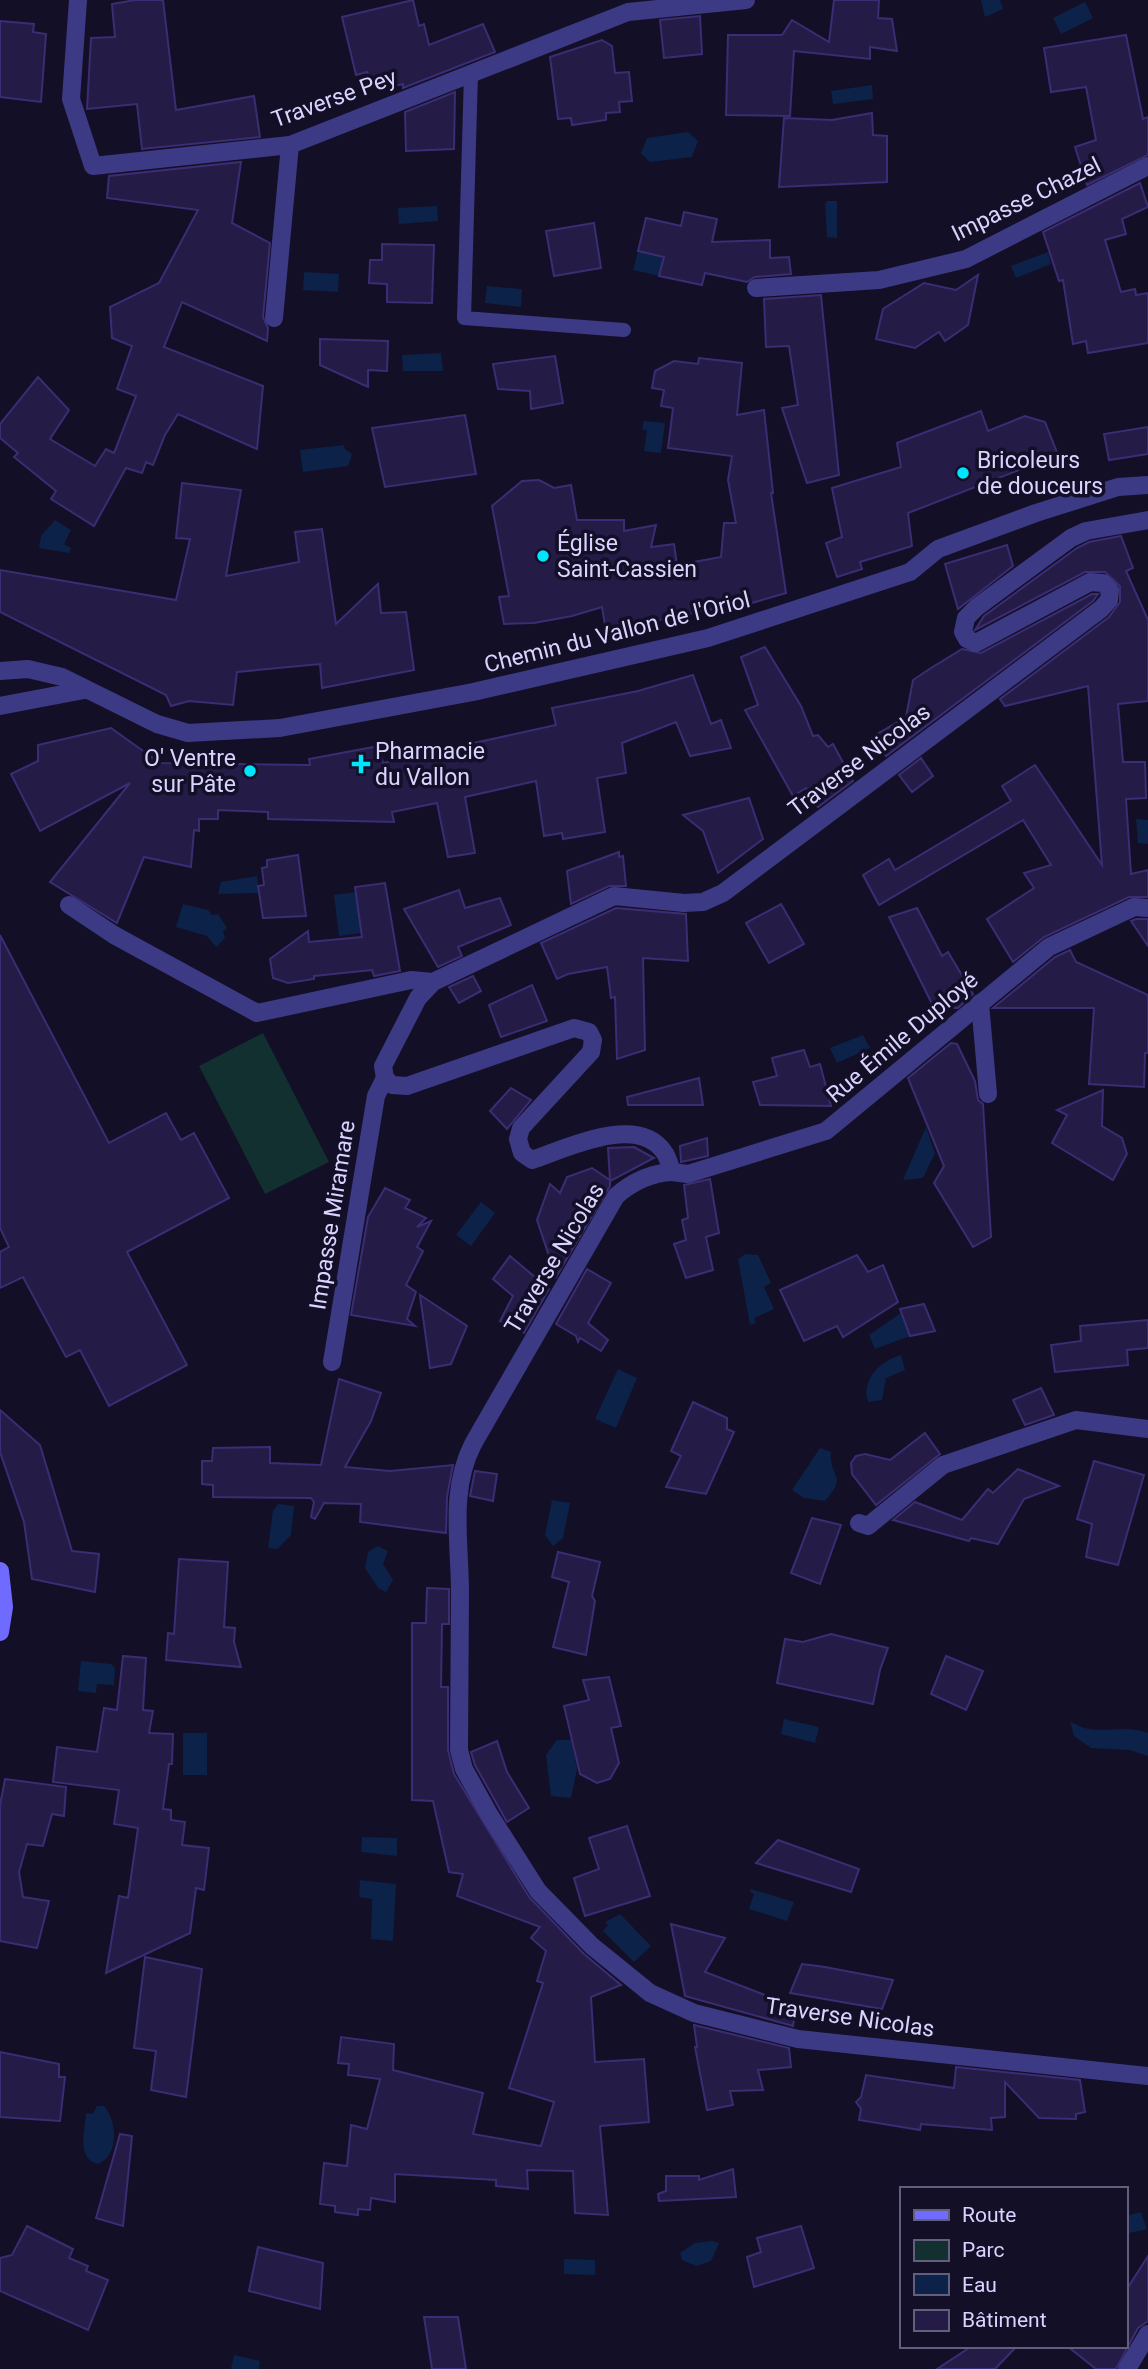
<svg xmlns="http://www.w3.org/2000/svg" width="1148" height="2369" viewBox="0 0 1148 2369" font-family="Roboto,sans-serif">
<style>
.green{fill:#12302f}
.water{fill:#0c2248}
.building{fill:#241b47;stroke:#3b2d73;stroke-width:2}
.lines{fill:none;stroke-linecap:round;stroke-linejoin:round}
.service{stroke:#3d3a85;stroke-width:14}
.pedestrian{stroke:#3d3a85;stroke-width:18}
.minor{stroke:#3d3a85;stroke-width:18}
.tertiary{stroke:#3d3a85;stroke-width:18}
.secondary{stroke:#6f6bff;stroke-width:18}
.poi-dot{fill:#00e5ff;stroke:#130f26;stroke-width:2.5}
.labels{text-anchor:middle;stroke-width:7;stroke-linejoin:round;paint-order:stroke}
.street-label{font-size:23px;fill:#d9d4ff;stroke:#130f26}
.poi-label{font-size:23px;fill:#d9d4ff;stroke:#130f26;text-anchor:start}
</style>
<rect width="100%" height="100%" fill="#130f26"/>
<polygon class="green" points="263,1033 329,1162 265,1194 199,1066"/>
<g class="water">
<polygon points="981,0 1000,0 1003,9 985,17"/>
<polygon points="1085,2 1093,18 1061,34 1053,18"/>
<polygon points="872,85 873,99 833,104 831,91"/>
<polygon points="688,132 698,141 692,157 650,162 641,153 647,138"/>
<polygon points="827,201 837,201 837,238 827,237 825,204"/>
<polygon points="437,206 438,221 399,224 398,208"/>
<polygon points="638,251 664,257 659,276 633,270"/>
<polygon points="1048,252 1051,264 1016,278 1011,266"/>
<polygon points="304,272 339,274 338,292 303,290"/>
<polygon points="487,286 522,289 521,307 485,303"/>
<polygon points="441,353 443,371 403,371 402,355"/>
<polygon points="644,421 665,423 661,453 644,451 647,431 642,429"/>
<polygon points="344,445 345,449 352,454 348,466 303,472 300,450"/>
<polygon points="55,520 71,530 64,544 71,548 69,553 39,548 41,536"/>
<polygon points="1136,819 1148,820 1148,844 1138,843"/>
<polygon points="257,876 259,893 218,894 221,882"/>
<polygon points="356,892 362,933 339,936 334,895"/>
<polygon points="183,904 208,910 212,915 218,914 227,928 223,932 225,938 216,947 207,936 176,927"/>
<polygon points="863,1035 870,1048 837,1063 830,1048"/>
<polygon points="926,1127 935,1153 923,1178 903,1180"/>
<polygon points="481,1202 495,1213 471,1246 456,1235"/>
<polygon points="745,1254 758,1255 771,1283 764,1287 774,1309 754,1318 756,1323 750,1325 738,1259"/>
<polygon points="901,1313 910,1336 875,1349 869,1335"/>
<path d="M901,1355L905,1370L886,1378L882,1400L868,1402C861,1379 880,1361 901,1355Z"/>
<polygon points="618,1369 637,1378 616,1428 595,1419"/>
<path d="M820,1448L831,1452C829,1479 849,1474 825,1501L804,1498L792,1490Z"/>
<polygon points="552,1500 570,1503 563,1538 553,1546 545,1535"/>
<polygon points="278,1504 294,1506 291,1535 277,1549 268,1548 273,1511"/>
<polygon points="378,1546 388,1551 383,1564 393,1580 386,1592 379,1589 365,1568 368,1552"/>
<polygon points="81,1661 111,1664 115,1668 114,1685 97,1684 96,1693 78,1691"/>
<polygon points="784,1719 819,1727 815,1743 781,1734"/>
<path d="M1070,1721C1097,1739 1118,1722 1148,1733V1756L1130,1750L1091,1748L1074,1736Z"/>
<rect x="183" y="1733" width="24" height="42"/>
<polygon points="557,1740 571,1740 577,1769 571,1798 551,1796 546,1755"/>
<polygon points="362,1837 397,1838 397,1856 361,1852"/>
<polygon points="360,1880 396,1884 393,1941 371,1939 372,1899 359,1897"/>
<polygon points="751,1889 794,1902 787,1921 749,1909 754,1894 750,1892"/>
<polygon points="620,1914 651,1946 634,1962 603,1931 608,1925 605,1922"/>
<path d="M97,2106H104C117,2121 120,2155 98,2164C76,2159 85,2130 86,2113L93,2114Z"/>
<polygon points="1141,2212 1147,2229 1125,2234 1125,2216"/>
<polygon points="712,2241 719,2243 711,2261 696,2266 682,2260 680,2253 695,2243"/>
<polygon points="564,2259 595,2260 595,2275 564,2274"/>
<polygon points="234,2355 260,2361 259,2369 231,2369"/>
</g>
<g class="building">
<polygon points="135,0 163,0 176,110 254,96 260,137 142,149 137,104 87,109 91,38 115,37 112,4"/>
<polygon points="413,0 419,26 424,24 429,45 483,24 495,52 403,88 403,84 382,89 381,83 371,85 367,72 356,75 342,17"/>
<polygon points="834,0 879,0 878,18 892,19 897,51 870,47 870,59 794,51 790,116 726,115 728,35 782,35 792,20 829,42"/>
<polygon points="700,16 702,54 664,58 660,20"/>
<polygon points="0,21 34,24 33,32 46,34 41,102 0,97"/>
<polygon points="1126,35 1143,119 1148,117 1148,155 1087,185 1075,147 1096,140 1086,87 1051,92 1044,48"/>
<polygon points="602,40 612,46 615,73 629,72 632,101 619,102 620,112 606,113 606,120 572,125 571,118 558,119 550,57"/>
<polygon points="455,92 454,149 406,151 405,112"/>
<polygon points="872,113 873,135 887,136 887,182 779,187 784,118 832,120"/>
<polygon points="241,162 232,223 270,243 263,317 268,328 267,341 182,302 164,347 263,386 257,449 178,414 165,435 153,465 146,462 142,473 126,468 94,526 51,499 56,491 14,457 18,453 0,438 0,424 38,377 69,410 50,439 95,466 106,449 114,453 136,396 117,389 132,346 112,338 110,307 159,283 198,210 107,198 109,176"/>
<polygon points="1140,183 1148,207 1122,219 1126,234 1105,240 1121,292 1135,289 1136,295 1148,293 1148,343 1088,353 1086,341 1073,344 1063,280 1059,281 1043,232"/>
<polygon points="684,212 717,219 712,242 770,240 770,258 789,257 791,274 755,277 747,282 705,273 702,285 659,276 664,257 638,251 646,218 681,226"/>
<polygon points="594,223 601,268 554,276 546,231"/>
<polygon points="382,244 434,245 432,303 387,302 387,284 369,283 370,260 382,260"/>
<polygon points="978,275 968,325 945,341 939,332 915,348 876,339 883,309 924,283 956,290"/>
<polygon points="821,295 839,475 807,483 782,408 798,405 789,346 766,347 764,299"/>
<polygon points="320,339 388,341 387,371 368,370 368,387 320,365"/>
<polygon points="555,356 563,403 531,409 530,391 498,389 493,364"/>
<polygon points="699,358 742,363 737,415 764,410 773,493 771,493 786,593 714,614 713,609 606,631 602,607 572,616 534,623 504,624 499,597 509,596 492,506 522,481 539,480 554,488 571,485 577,520 624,520 624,531 656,525 651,547 674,544 677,565 721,557 724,523 736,523 728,480 732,456 668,448 673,408 661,406 664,390 652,388 655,371 674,361 698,364"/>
<polygon points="981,411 988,431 1025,416 1045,422 1058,455 908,513 912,546 860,562 862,569 837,577 826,543 842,537 832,488 901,467 897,443"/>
<polygon points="465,415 476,474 385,487 372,428"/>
<polygon points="1148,427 1148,454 1109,460 1104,434"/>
<polygon points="182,483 241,490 226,576 299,562 295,532 322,529 336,624 378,584 381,613 406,612 414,670 322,688 320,664 237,672 233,705 189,701 171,706 166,695 0,612 0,570 176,600 190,539 176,538"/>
<polygon points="1121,536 1133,568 1126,571 1148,620 1148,701 1118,704 1123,762 1145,762 1146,798 1126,799 1131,874 1148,870 1148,897 1129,897 1044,937 1013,962 987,919 1034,888 1024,873 1051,865 1023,820 879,905 863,875 889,859 895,870 1011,801 1002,786 1035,765 1102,865 1088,686 1005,706 1000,699 1109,617 1120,602 1120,586 1105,572 1085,572 975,630 984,616 1077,548 1089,542"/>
<polygon points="1007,545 1013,566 958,609 945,564"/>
<polygon points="1092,594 1098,594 1093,601 886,756 872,737 906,717 913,680 931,668 962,649 981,653"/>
<polygon points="765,647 801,706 813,736 818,735 828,747 833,744 853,781 818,807 806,788 793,796 745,710 758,705 741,657"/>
<polygon points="693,675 711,724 721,720 731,748 690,756 676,722 622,743 626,773 597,778 605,832 563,839 562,833 544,836 536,781 465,797 475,853 448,857 437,803 392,812 394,822 268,819 268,812 218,810 218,819 199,819 199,831 194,830 191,867 144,857 117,923 50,882 130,783 40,831 11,774 38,761 38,745 111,728 160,763 310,765 309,759 379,746 383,763 556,725 552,708 638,691"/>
<polygon points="921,758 933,776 912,792 899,775"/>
<polygon points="749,798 763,839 718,873 703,831 683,815"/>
<polygon points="619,852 619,857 623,856 626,886 609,886 571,904 567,871"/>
<polygon points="298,855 306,916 263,918 258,886 264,885 262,868 267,867 267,860"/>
<polygon points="385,883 400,971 374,976 372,970 314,976 314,979 288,983 273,978 270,959 308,931 309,942 362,937 355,887"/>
<polygon points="459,890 465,908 500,898 511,925 458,947 462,956 438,967 404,909"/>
<polygon points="781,904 804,944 769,963 746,923"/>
<polygon points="616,908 686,914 688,961 643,958 645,1050 617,1059 615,997 611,998 607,967 568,974 557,979 541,943"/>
<polygon points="917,908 942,956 948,952 973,994 958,1008 934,1008 889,917"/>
<polygon points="1136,919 1148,919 1148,946 1131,921"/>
<polygon points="0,935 109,1143 166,1113 181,1140 194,1133 229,1198 127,1252 187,1365 109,1406 80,1350 66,1357 23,1277 0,1288 0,1252 9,1247 0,1228"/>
<polygon points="1070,950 1076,962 1148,995 1148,1053 1145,1053 1144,1087 1089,1084 1094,1008 993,1008 1055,957"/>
<polygon points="473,976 481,991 459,1003 449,987"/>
<polygon points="532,985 547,1021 501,1037 489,1005"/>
<polygon points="951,1043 957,1044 975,1081 978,1100 983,1104 991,1237 973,1247 934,1183 944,1166 908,1078"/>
<polygon points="804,1050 810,1067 820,1064 831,1106 760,1105 753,1082 777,1076 772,1058"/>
<polygon points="699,1078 703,1105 628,1105 627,1097"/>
<polygon points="511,1088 531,1100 507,1129 490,1111"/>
<polygon points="1103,1090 1102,1126 1122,1138 1127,1154 1113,1180 1052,1143 1067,1115 1057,1110"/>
<polygon points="707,1138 708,1156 681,1162 680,1146"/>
<polygon points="634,1147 654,1158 610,1181 610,1186 556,1277 537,1220 550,1184 560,1193 567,1177 592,1168 610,1180 608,1148"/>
<polygon points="710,1179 719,1233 706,1237 713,1270 686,1278 674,1244 686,1240 682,1220 688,1218 684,1185"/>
<polygon points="385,1188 410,1200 405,1208 426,1218 417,1227 431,1221 417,1247 423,1251 406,1285 416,1292 407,1319 415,1326 351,1315 368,1217"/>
<polygon points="857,1255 868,1272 883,1265 898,1302 843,1337 837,1326 804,1341 780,1290"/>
<polygon points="510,1256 549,1289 524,1333 500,1321 513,1296 493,1279"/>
<polygon points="587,1269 611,1283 588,1323 608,1340 601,1351 580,1338 578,1342 576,1336 556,1324"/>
<polygon points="420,1295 467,1326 451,1364 430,1368"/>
<polygon points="924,1304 935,1331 910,1336 900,1309"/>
<polygon points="1148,1320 1148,1348 1127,1350 1128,1365 1055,1372 1051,1345 1081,1341 1080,1326"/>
<polygon points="339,1379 381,1393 371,1421 345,1467 390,1471 453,1465 447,1497 446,1533 360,1522 361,1504 324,1503 315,1519 311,1517 314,1502 311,1498 213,1497 213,1485 202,1484 202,1461 212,1461 213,1448 270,1447 270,1463 321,1465"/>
<polygon points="1041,1388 1054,1415 1025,1425 1013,1400"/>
<polygon points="693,1402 727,1418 727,1429 734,1432 706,1494 666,1487 681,1456 671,1451"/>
<polygon points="0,1410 40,1445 72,1551 99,1554 95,1592 32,1579 24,1522 0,1452"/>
<polygon points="925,1433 940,1454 876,1505 852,1474 851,1463 856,1456 865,1454 890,1460"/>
<polygon points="1094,1461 1144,1475 1118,1565 1086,1557 1092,1524 1077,1519"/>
<polygon points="1018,1469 1059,1486 1024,1499 998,1544 971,1538 969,1541 893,1520 915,1502 962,1520 988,1489 993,1493"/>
<polygon points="475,1471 497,1474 493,1501 470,1496"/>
<polygon points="812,1518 841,1525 820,1584 791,1573"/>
<polygon points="558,1552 600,1562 592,1596 595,1601 586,1655 553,1647 569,1582 552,1577"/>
<polygon points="179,1559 228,1562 224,1627 235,1628 234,1642 241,1667 166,1660 168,1633 174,1634"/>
<polygon points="427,1588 449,1589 449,1624 442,1624 441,1687 448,1687 448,1750 454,1774 529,1897 584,1954 621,1985 591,1997 595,2062 644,2059 649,2122 600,2126 608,2215 575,2213 573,2171 527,2170 528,2189 496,2186 496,2180 395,2174 395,2202 371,2198 370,2210 358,2209 358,2215 335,2212 335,2206 320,2204 324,2163 347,2166 351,2125 367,2129 380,2079 348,2075 349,2064 338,2063 341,2037 394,2044 393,2070 483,2093 473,2134 541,2146 554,2102 509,2088 543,1983 537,1981 546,1951 531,1938 540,1927 457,1896 463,1874 449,1872 433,1801 412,1800 412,1623 426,1623"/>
<polygon points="831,1634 888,1648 880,1670 873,1704 777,1683 785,1639 803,1642"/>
<polygon points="123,1656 146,1658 143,1710 153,1711 149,1733 173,1734 172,1764 169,1764 163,1809 171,1810 171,1820 185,1822 182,1845 209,1848 204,1890 196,1888 190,1933 106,1973 119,1896 128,1898 138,1828 114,1824 119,1790 53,1782 57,1747 97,1752 104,1708 117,1710"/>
<polygon points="946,1656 983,1671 966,1710 931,1694"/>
<polygon points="609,1677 621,1726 611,1728 619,1763 610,1779 597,1783 580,1774 564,1706 589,1700 583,1680"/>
<polygon points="497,1741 507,1772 529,1808 507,1822 475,1765 471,1752"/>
<polygon points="5,1779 66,1787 64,1816 52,1814 43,1846 27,1844 19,1872 23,1897 49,1901 37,1948 0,1941 0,1805"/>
<polygon points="627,1826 650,1896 585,1916 574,1878 599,1869 589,1838"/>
<polygon points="778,1840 859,1869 851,1892 756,1863"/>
<polygon points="671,1924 725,1938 705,1972 796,2007 793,2026 685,1996"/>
<polygon points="145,1957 202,1969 186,2097 151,2090 156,2051 134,2048"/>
<polygon points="802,1964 825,1967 893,1980 882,2009 790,1993"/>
<polygon points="694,2025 789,2048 791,2067 758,2070 763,2090 730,2091 733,2105 707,2110 695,2047 697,2047"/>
<polygon points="0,2052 59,2064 59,2077 65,2077 60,2121 0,2117"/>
<polygon points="956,2067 1080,2080 1085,2112 1076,2114 1076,2119 1039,2118 1005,2082 1005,2117 991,2118 992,2130 921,2124 920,2130 859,2120 861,2109 856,2102 861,2097 866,2075 954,2088"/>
<polygon points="120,2134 132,2136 123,2226 96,2218"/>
<polygon points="733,2169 736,2197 659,2201 658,2194 666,2191 666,2176 699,2176 699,2180"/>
<polygon points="27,2226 73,2249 69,2258 88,2266 86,2271 108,2280 88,2330 0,2291 0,2258 12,2255"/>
<polygon points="801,2226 814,2268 754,2287 747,2257 761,2252 757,2238"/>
<polygon points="258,2247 323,2263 320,2309 249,2291"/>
<polygon points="1148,2256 1148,2321 1138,2328 1116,2369 1096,2369 1067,2346 1125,2346 1125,2292"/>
<polygon points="424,2317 458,2317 466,2369 432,2369"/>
<polygon points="972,2346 1017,2346 995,2369 937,2369"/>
</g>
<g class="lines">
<polyline class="service" points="471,74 464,318 624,330"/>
<polyline class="pedestrian" points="980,1003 988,1094"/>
<g class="minor">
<polyline points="78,0 71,99 93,166 290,145 628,12 746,0"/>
<polyline points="756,288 879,280 966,259 1148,166"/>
<polyline points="274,318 290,145"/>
<path d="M1148,520L1086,531L1071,538L977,607L966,618L963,632L967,639L976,643L1090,582L1103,583L1110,590L1109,600L1101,609L723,893L703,902L684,903L614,896L433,982L418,998L383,1066L385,1078L392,1085L407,1086L574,1028L589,1032L593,1040L591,1052L521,1128L518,1139L522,1153L532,1160C565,1149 637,1113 664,1152C668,1157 670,1166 672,1172C651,1173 632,1182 616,1196L473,1444C449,1491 460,1542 460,1593C460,1645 459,1698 459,1750L464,1769L489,1814L538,1891L592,1946L650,1993L694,2013L798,2039L1148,2076"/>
<polyline points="69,905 114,935 257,1013 411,980 433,982"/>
<polyline points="672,1172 688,1174 826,1131 1049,947 1134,907 1148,908"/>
<polyline points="332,1362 376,1096 385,1078"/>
<polyline points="859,1523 868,1526 943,1465 1076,1420 1148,1429"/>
<polyline points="1127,2369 1148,2334"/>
</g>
<g class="tertiary">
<polyline points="0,671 28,669 62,677 157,724 188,733 280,728 473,692 708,638 910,572 938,549 1036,513 1118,487 1148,485"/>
<polyline points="0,706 84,690"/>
</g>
<polyline class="secondary" points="0,1571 4,1607 0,1632"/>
</g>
<g class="poi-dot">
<circle cx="963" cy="473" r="7"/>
<circle cx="543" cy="556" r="7"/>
<path d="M357.5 753.5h7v7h7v7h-7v7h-7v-7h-7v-7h7z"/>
<circle cx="250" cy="771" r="7"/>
</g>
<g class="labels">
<g class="street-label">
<text transform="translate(334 98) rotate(-20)" y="8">Traverse Pey</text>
<text transform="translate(1026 199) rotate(-26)" y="8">Impasse Chazel</text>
<text transform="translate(617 632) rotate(-14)" y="8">Chemin du Vallon de l'Oriol</text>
<text transform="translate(859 760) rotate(-37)" y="8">Traverse Nicolas</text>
<text transform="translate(902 1037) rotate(-40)" y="8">Rue Émile Duployé</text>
<text transform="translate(332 1215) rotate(-81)" y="8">Impasse Miramare</text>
<text transform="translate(554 1258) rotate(-59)" y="8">Traverse Nicolas</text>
<text transform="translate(850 2017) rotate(8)" y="8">Traverse Nicolas</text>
</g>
<g class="poi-label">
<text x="977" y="468">Bricoleurs<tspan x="977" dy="26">de douceurs</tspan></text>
<text x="557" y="551">Église<tspan x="557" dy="26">Saint-Cassien</tspan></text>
<text x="375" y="759">Pharmacie<tspan x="375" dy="26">du Vallon</tspan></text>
<text x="236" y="766" text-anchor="end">O' Ventre<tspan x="236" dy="26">sur Pâte</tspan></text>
</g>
</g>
<rect x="900" y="2187" width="228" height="161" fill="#130f26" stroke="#625e7d" stroke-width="2"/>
<rect x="914" y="2210" width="35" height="10" fill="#6f6bff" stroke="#625e7d" stroke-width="2"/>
<text x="962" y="2222" font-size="21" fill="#d9d4ff">Route</text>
<rect x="914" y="2240" width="35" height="21" fill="#12302f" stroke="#625e7d" stroke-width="2"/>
<text x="962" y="2257" font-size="21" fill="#d9d4ff">Parc</text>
<rect x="914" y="2274" width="35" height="21" fill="#0c2248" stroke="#625e7d" stroke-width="2"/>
<text x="962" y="2292" font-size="21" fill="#d9d4ff">Eau</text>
<rect x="914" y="2310" width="35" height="21" fill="#241b47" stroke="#625e7d" stroke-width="2"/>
<text x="962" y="2327" font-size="21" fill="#d9d4ff">Bâtiment</text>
</svg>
